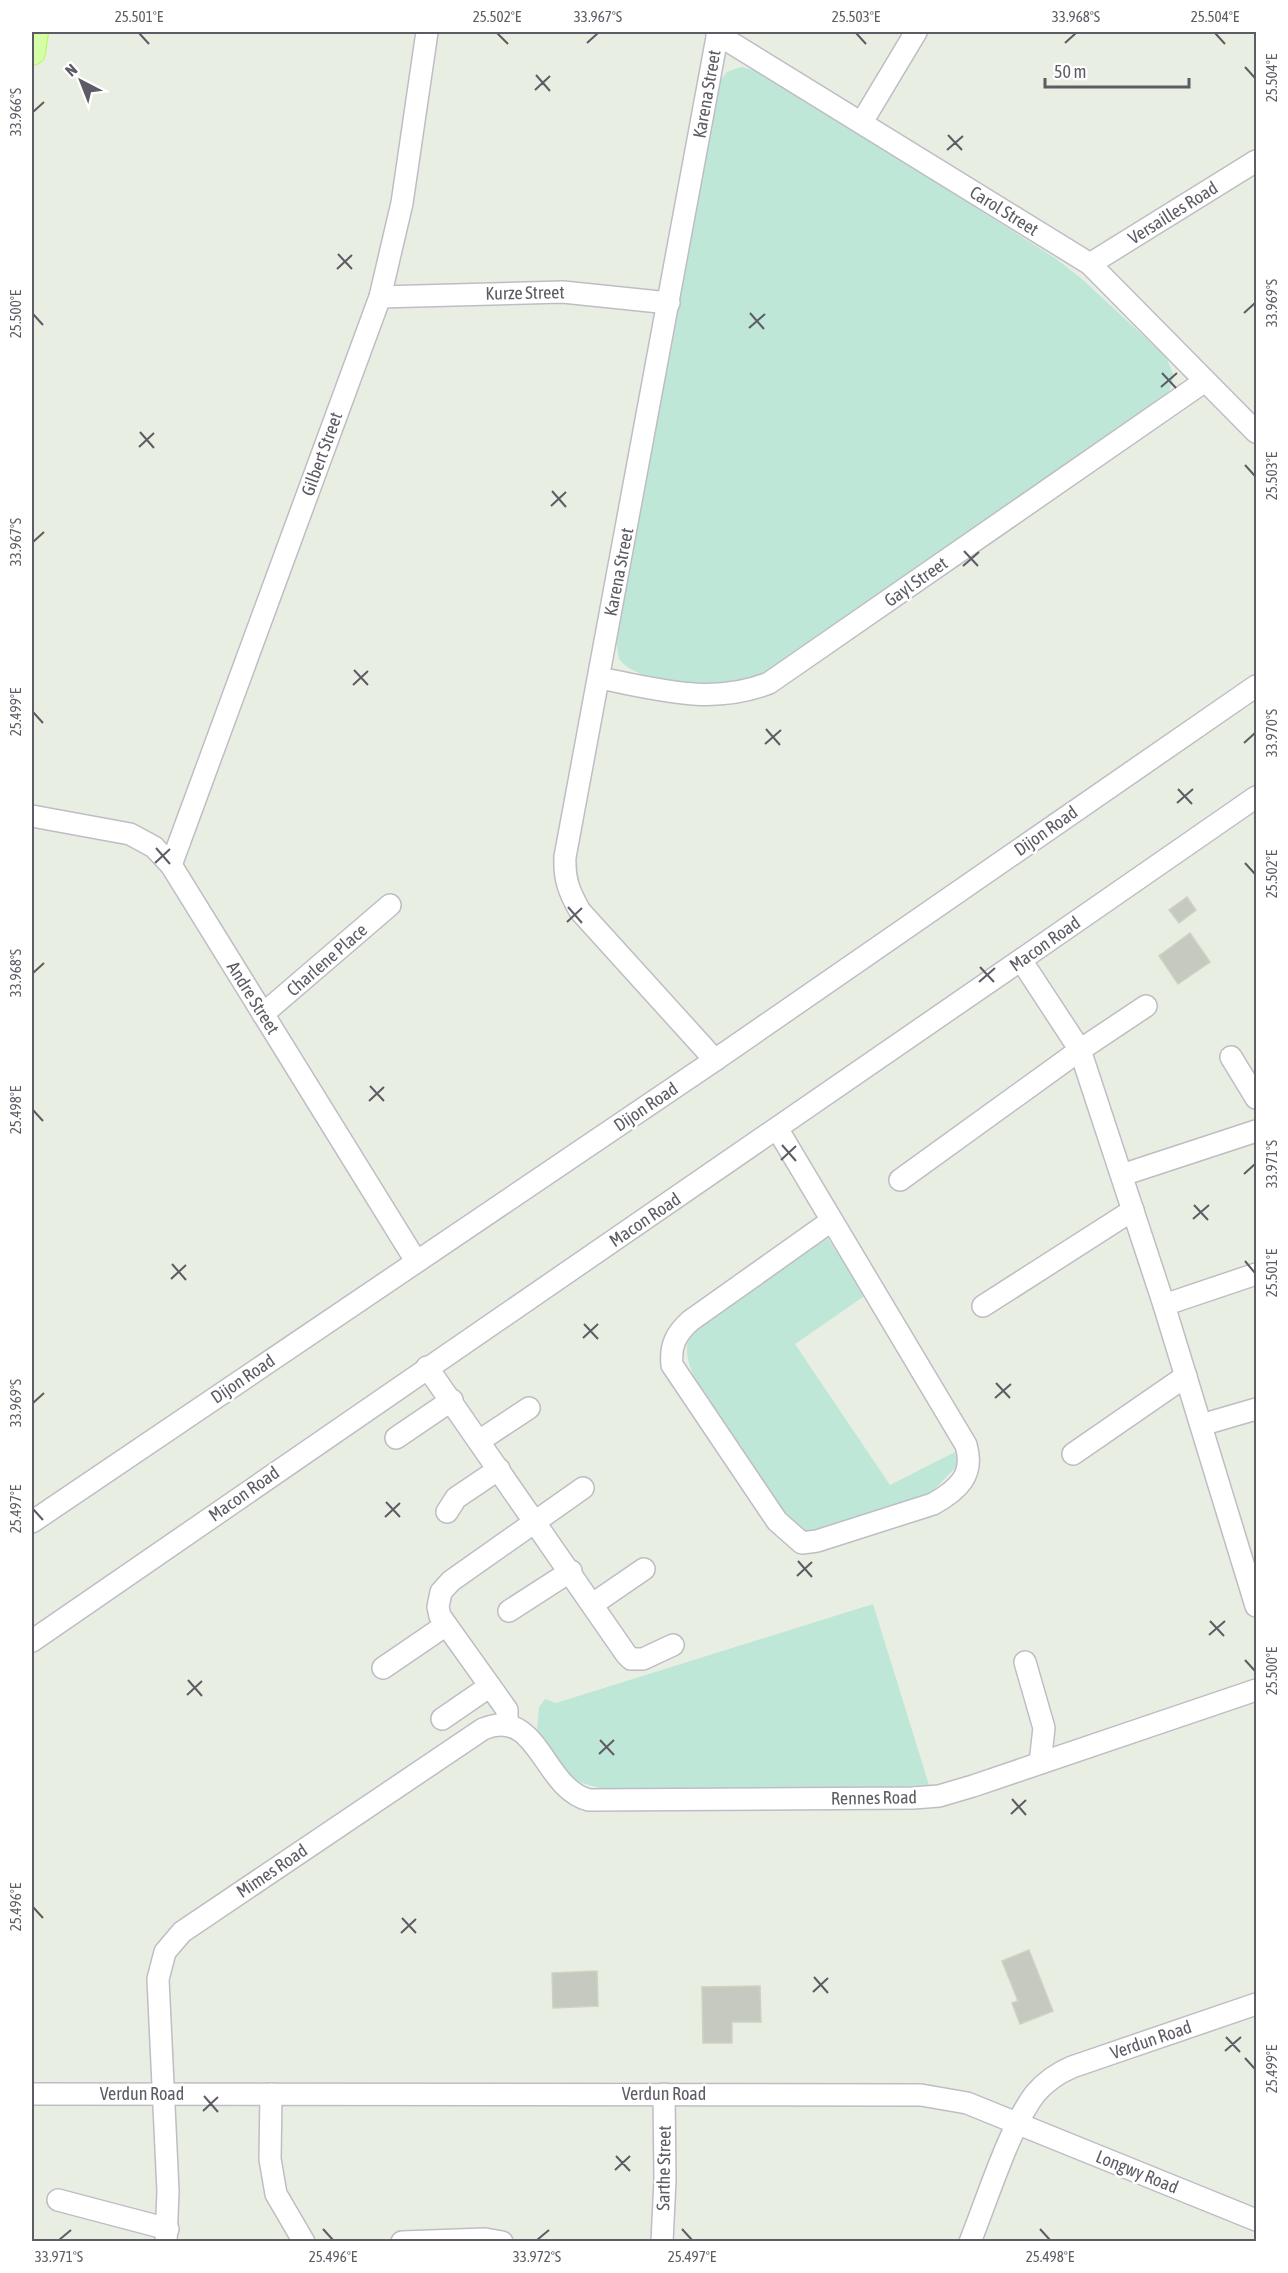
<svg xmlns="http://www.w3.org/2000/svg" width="1288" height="2273" viewBox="0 0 1288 2273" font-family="'Asap Condensed',sans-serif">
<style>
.green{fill:#bee7d8}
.building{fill:#c6c9bf;stroke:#cdd3c1;stroke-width:1.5}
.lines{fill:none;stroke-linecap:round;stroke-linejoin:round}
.minor-casing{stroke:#bfbdc4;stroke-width:24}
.major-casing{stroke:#bbf554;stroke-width:28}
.minor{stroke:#fff;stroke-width:21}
.major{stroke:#d5ffa7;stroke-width:26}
.ticks{fill:none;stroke:#5d5b64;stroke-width:2}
.labels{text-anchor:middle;stroke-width:5;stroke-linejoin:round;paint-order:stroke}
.street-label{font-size:18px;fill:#5d5b64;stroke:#fff}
.neatline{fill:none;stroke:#5d5b64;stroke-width:2}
.ticks-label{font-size:15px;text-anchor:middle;fill:#5d5b64}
</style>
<rect width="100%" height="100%" fill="#e9eee3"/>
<g class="green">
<path d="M741,67L763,72L1055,258L1082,279L1166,357L1174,376L1168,395L773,668C759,675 745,682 729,684C700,687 637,683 619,659L616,639L718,83L727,72Z"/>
<path d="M826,1236L866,1295L795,1344L890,1485L955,1452L958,1465L926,1498L820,1534L801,1530L789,1522L694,1376C686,1359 685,1348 690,1330Z"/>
<polygon points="873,1604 929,1785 855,1789 603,1789 572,1780 548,1751 537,1729 539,1707 545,1699 556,1703"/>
</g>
<g class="building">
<polygon points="1187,897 1196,910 1179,923 1169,910"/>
<polygon points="1190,933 1210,962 1178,984 1159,956"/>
<polygon points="1029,1950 1053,2011 1020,2024 1012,2003 1018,2001 1002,1961"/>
<polygon points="597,1971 598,2006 553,2008 552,1973"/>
<polygon points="760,1986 761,2022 732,2022 732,2043 703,2043 702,1987"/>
</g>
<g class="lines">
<defs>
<g id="minor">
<polyline points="717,34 1090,264 1256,432"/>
<polyline points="862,122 916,32"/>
<polyline points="1090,264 1256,161"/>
<polyline points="380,297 563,292 669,303"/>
<path d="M599,678C658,689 711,706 769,683L1205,381"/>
<polyline points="32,816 130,834 154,847 171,865 416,1261"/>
<polyline points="171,865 380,297 402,203 427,32"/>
<polyline points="1021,960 1080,1050 1164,1305 1256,1606"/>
<polyline points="263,1014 390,905"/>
<polyline points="1231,1057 1256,1098"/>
<path d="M715,1060L580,911C569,892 564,879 565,857L718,32"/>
<path d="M778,1130L966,1445C975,1475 958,1490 933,1504L817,1541L802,1543L777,1521L672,1365C670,1345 676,1334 690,1321L831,1221"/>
<polyline points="1122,1175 1256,1131"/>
<polyline points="900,1180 1080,1050 1146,1006"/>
<polyline points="1164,1305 1256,1274"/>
<polyline points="983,1306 1133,1210"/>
<polyline points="427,1367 626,1654 631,1659 643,1659 673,1645"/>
<polyline points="1201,1425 1256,1409"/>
<polyline points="396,1438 452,1400"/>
<polyline points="479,1441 529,1408"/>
<polyline points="1073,1454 1186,1376"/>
<polyline points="447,1512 456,1498 499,1469"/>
<polyline points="32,1522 715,1060 1256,686"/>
<polyline points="593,1604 644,1569"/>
<polyline points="509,1611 571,1571"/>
<path d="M32,1641C439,1359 849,1080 1256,797"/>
<polyline points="1025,1662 1044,1728 1040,1763"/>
<polyline points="383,1668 446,1625"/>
<polyline points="442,1719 490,1686"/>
<polyline points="507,1725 507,1710 440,1616 438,1607 441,1592 451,1581 583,1488"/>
<polyline points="32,2094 921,2095 967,2103 1256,2220"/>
<polyline points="271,2094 270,2159 276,2194 304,2242"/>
<polyline points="58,2200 168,2229"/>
<path d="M166,2242L168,2191L158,1979L165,1952L182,1932L483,1729C539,1706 542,1788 589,1800L913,1798L939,1796L973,1786L1256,1690"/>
<polyline points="402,2242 485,2239 502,2242"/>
<polyline points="662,2242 665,2180 664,2094"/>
<path d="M970,2242C987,2200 1009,2128 1035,2094C1045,2082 1058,2073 1072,2067L1256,2004"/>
</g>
<polyline id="major" points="32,52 35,32"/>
</defs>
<use href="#minor" class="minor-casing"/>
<use href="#major" class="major-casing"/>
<use href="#minor" class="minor"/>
<use href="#major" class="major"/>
</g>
<path class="ticks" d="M139,33L149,44M497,33L508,44M856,33L866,44M1215,33L1225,44M587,43L598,33M1065,43L1076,33M1245,67L1255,78M536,75L550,91M535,90L550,76M33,112L44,102M948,135L962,150M947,150L963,136M338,254L352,269M337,269L352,255M750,313L764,329M1244,313L1255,303M33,314L43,325M749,328L765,314M1162,373L1176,388M1161,387L1177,373M140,432L154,448M139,447L154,433M1245,465L1255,476M552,491L566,507M551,506L566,492M33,542L44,532M964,551L978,566M963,566L979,552M354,670L368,685M353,685L368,671M33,712L43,723M766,729L780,745M1244,743L1255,733M765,744L781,730M1178,789L1192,804M1177,803L1193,789M156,848L170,864M155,863L170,849M1245,863L1255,874M568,907L582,923M567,922L582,908M980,967L994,982M33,973L44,963M979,982L995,968M370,1086L384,1101M369,1101L384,1087M33,1110L43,1121M782,1145L796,1161M781,1160L796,1146M1244,1174L1255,1164M1194,1205L1208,1220M1193,1219L1209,1205M1245,1261L1255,1273M172,1264L186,1280M171,1279L186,1265M584,1324L598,1339M583,1338L598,1324M996,1383L1010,1398M995,1398L1011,1384M33,1403L44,1393M386,1502L400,1517M33,1509L43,1520M385,1517L400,1503M798,1561L812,1577M797,1576L812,1562M1210,1621L1224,1636M1209,1635L1225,1621M1245,1660L1255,1671M188,1680L202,1696M187,1695L202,1681M600,1740L614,1755M599,1754L614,1740M1012,1799L1026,1815M1011,1814L1026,1800M33,1907L43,1918M402,1918L416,1933M401,1933L416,1919M814,1977L828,1993M813,1992L828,1978M1226,2037L1240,2052M1225,2051L1241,2037M1245,2058L1255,2069M204,2096L218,2112M203,2111L218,2097M616,2156L630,2171M615,2170L630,2156M323,2229L333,2240M682,2229L692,2240M1040,2229L1050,2240M59,2240L71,2230M537,2240L549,2230"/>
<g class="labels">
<g class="street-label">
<text transform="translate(707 94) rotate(-80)" y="6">Karena Street</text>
<text transform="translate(1004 211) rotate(32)" y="6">Carol Street</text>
<text transform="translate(1173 213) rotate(-32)" y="6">Versailles Road</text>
<text transform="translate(525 293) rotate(-1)" y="6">Kurze Street</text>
<text transform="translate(322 454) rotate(-70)" y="6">Gilbert Street</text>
<text transform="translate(619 572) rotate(-79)" y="6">Karena Street</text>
<text transform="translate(916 582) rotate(-35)" y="6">Gayl Street</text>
<text transform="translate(1046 831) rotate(-35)" y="6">Dijon Road</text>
<text transform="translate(1045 944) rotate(-35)" y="6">Macon Road</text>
<text transform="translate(327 960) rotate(-41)" y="6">Charlene Place</text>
<text transform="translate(253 998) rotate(58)" y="6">Andre Street</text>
<text transform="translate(646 1107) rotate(-34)" y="6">Dijon Road</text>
<text transform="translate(645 1220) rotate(-34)" y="6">Macon Road</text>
<text transform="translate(243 1379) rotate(-34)" y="6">Dijon Road</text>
<text transform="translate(244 1494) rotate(-35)" y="6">Macon Road</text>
<text transform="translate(874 1798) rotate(-1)" y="6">Rennes Road</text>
<text transform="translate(272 1871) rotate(-34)" y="6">Mimes Road</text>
<text transform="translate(1151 2040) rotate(-19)" y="6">Verdun Road</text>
<text x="142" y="2100">Verdun Road</text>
<text x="664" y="2100">Verdun Road</text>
<text transform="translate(664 2168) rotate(-89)" y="6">Sarthe Street</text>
<text transform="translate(1137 2172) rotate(22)" y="6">Longwy Road</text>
</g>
</g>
<rect width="1288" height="2273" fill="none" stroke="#ffffff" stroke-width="66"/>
<g transform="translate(81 81) rotate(318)" stroke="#ffffff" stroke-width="4.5" paint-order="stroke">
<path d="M0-4.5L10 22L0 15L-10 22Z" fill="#5d5b64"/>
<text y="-9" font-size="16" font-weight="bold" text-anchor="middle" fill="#5d5b64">N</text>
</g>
<path d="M1045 78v9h144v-9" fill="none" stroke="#5d5b64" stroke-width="3"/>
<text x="1054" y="78" font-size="18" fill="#5d5b64" stroke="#ffffff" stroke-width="4.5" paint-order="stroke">50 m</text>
<rect x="33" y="33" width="1222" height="2207" class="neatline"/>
<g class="ticks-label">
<text x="139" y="22">25.501°E</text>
<text x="497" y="22">25.502°E</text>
<text x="598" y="22">33.967°S</text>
<text x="856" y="22">25.503°E</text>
<text x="1076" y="22">33.968°S</text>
<text x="1215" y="22">25.504°E</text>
<text transform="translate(1272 78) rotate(-90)" y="5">25.504°E</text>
<text transform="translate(16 112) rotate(-90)" y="5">33.966°S</text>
<text transform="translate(1272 303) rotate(-90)" y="5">33.969°S</text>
<text transform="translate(16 314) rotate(-90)" y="5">25.500°E</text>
<text transform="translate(1272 476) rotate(-90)" y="5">25.503°E</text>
<text transform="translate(16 542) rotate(-90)" y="5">33.967°S</text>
<text transform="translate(16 712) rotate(-90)" y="5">25.499°E</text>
<text transform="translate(1272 733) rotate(-90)" y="5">33.970°S</text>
<text transform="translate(1272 874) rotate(-90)" y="5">25.502°E</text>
<text transform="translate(16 973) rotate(-90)" y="5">33.968°S</text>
<text transform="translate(16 1110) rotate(-90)" y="5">25.498°E</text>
<text transform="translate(1272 1164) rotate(-90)" y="5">33.971°S</text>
<text transform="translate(1272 1273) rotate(-90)" y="5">25.501°E</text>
<text transform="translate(16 1403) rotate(-90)" y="5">33.969°S</text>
<text transform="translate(16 1509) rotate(-90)" y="5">25.497°E</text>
<text transform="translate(1272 1671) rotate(-90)" y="5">25.500°E</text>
<text transform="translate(16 1907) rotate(-90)" y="5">25.496°E</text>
<text transform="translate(1272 2069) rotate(-90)" y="5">25.499°E</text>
<text x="59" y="2262">33.971°S</text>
<text x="333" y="2262">25.496°E</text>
<text x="537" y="2262">33.972°S</text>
<text x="692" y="2262">25.497°E</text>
<text x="1050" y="2262">25.498°E</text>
</g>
</svg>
